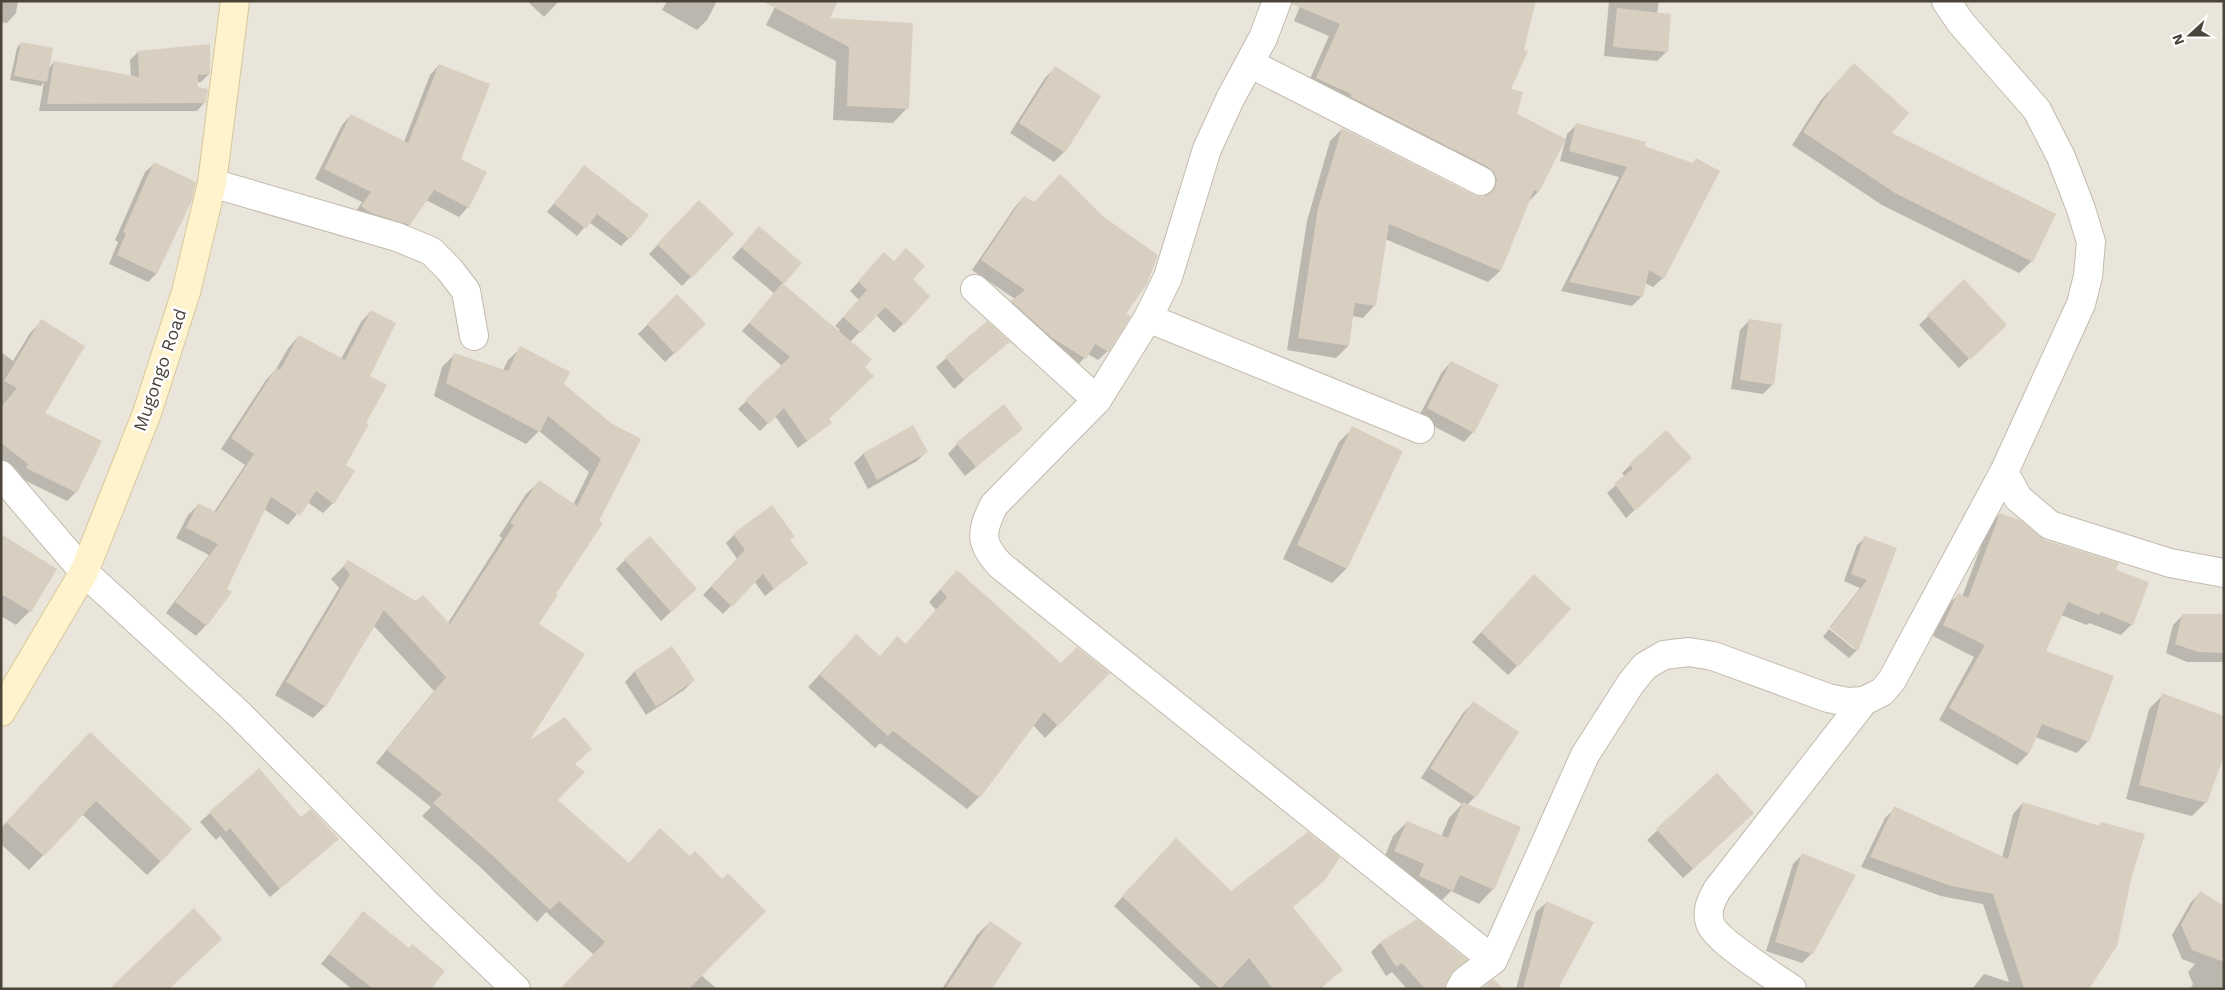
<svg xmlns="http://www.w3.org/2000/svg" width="2225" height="990" viewBox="0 0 2225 990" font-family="'Work Sans',sans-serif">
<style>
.residential{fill:#eae5da}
.shadow{fill:#0003}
.building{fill:#d8cfc1}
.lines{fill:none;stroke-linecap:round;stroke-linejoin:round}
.street-casing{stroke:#c2bbae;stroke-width:30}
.secondary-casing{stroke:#d6c79b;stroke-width:30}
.street{stroke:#fff;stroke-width:28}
.secondary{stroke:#fff3cd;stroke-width:28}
.labels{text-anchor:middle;stroke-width:5;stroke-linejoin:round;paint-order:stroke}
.street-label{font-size:18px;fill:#4b4439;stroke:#fff}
</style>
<rect width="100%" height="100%" fill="#f6f3ec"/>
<rect class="residential" x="1" y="1" width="2223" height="988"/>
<g class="shadow">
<polygon points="1,1 18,1 16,13 7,23 1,22"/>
<polygon points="527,1 559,1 544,17"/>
<polygon points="667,1 717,1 707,20 697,30 662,10"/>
<polygon points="778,1 828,19 907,108 893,123 833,120 836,61 766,25"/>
<polygon points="1302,1 1509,90 1538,192 1528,202 1500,271 1488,282 1385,239 1374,306 1363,318 1352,316 1348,346 1336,358 1287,350 1307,221 1330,141 1342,129 1474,196 1484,197 1485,192 1305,90 1329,36 1294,21"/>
<polygon points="1609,1 1659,1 1657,14 1666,52 1657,61 1604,56"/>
<polygon points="21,43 48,69 54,62 131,76 130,60 138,52 209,74 201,82 197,82 197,88 205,102 197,111 39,111 44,82 41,86 10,80 17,48"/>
<polygon points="439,65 468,207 459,217 426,200 409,225 399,234 353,216 362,202 315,179 342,125 351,115 404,142 430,75"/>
<polygon points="1055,68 1064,152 1054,162 1010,133 1045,78"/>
<polygon points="1842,77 1890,133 2032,261 2019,273 1882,205 1792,145 1821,100"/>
<polygon points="1577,124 1692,164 1696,160 1663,278 1653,287 1645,283 1642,296 1632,306 1561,291 1619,177 1560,161 1567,134"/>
<polygon points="154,164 156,274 148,282 109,264 118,242 115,240 145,172"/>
<polygon points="584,167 629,238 621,246 589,222 577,236 547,212"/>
<polygon points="1024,197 1034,204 1125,314 1108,351 1098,360 1088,354 1075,368 1003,311 1015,299 972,270 1015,207"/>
<polygon points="699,202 733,234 682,286 649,254"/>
<polygon points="759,227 800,263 782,284 838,332 840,330 835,326 859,300 850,291 876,263 911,279 903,324 894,333 876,315 850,342 864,367 828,419 831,423 798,448 775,416 760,431 738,409 782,366 742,331 775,294 732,258"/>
<polygon points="1964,281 2005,325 1959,368 1919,325"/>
<polygon points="677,296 704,324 665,362 638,334"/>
<polygon points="371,311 364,423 344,466 333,503 323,513 307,502 288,525 264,509 206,625 196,636 166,613 209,555 176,538 188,515 199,504 214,512 245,465 221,449 266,380 276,369 289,347 299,336 341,359 361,322"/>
<polygon points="1749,321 1773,384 1763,394 1731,389 1740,330"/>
<polygon points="987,323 1008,342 954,389 936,367"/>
<polygon points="39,324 43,413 76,492 67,501 18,477 20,474 1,459 1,352 13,361 30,333"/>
<polygon points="521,348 610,424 639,440 537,624 525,744 574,764 556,800 628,864 648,842 701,975 717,989 615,989 594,955 546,912 537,922 479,866 422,816 431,807 376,763 434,691 373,625 325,706 313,718 275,695 339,588 331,579 348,562 448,623 502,538 499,536 526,494 539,482 573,505 589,472 539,431 526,444 434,396 442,367 455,354 503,370 508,360"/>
<polygon points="1451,362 1473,432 1464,442 1418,418 1442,372"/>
<polygon points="912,427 926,452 917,461 868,489 854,463 863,454"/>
<polygon points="1353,428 1346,569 1332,583 1283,559 1339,442"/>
<polygon points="1022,429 965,476 948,454 957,444"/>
<polygon points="1666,431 1682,466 1626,518 1607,493 1625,477 1622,473"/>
<polygon points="2000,514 2044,541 2115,570 2132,624 2121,635 2089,623 2087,625 2061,615 2044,651 2088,741 2077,753 2035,737 2028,754 2017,765 1939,720 1974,657 1933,636 1947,606 1958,595 1962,597 1989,525"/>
<polygon points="734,535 789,541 806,563 765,596 754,581 723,614 703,595 737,559 726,543"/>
<polygon points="1,536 55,570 30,611 16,625 1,616"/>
<polygon points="1865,538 1895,549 1857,650 1849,658 1823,637 1829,629 1855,650 1855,647 1830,627 1860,588 1844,581 1857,545"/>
<polygon points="625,560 686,598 661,621 616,569"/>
<polygon points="957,571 1061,665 1108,673 1045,738 1033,725 979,797 967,809 880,743 875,748 808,687 844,648 879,657 905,645 936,610 929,602"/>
<polygon points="1525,585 1517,666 1508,675 1472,642"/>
<polygon points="2183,615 2224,616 2224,662 2187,662 2166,653 2173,625"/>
<polygon points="672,648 694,680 684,690 646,715 625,682 634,672"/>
<polygon points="2163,695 2206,802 2192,816 2126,799 2149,709"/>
<polygon points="1473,703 1475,797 1467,805 1493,889 1479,904 1451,891 1438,904 1381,866 1393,836 1407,822 1441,837 1449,818 1462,804 1421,778 1463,713"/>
<polygon points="76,748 161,861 147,875 82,814 29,870 1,844 1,828"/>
<polygon points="1717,775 1743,823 1683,878 1647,840"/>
<polygon points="2023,803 2098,827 2102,823 2087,989 1972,989 1984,974 2009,982 1983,904 1941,896 1861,867 1885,818 1895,808 2002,858 2013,814"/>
<polygon points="210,813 338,839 270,897 220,836 216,840 200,822"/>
<polygon points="1167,849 1231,892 1292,907 1341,970 1320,989 1202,989 1114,906"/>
<polygon points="1802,855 1812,953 1802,963 1766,951 1793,864"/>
<polygon points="2200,893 2224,907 2224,989 2190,989 2193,984 2188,972 2195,964 2182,959 2172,935 2191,902"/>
<polygon points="1546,903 1556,989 1516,989 1536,912"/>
<polygon points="363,913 429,989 352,989 321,964"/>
<polygon points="990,922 991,989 942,989 977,935"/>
<polygon points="1380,943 1466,960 1451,973 1443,989 1407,989 1392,972 1386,976 1371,952"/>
</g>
<g class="building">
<polygon points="762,1 838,1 830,18 913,23 909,109 847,106 849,47"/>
<polygon points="1292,1 1536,1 1524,50 1528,51 1511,89 1523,92 1517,114 1566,139 1539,192 1534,190 1501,271 1389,224 1376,306 1355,303 1349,346 1298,338 1318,208 1342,128 1474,195 1482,197 1490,194 1495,188 1497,180 1494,172 1488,167 1351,97 1351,94 1316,78 1340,24 1292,4"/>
<polygon points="1617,8 1671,14 1668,52 1613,47"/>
<polygon points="21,42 53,48 47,82 14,76"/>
<polygon points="210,44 210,74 198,75 198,87 208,89 206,103 47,104 54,61 139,77 138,51"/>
<polygon points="1854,63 1909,113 1892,133 2056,214 2033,262 1895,193 1803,132 1833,86"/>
<polygon points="439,64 490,84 461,159 487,172 469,208 434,190 410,225 371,213 361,206 371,192 324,169 351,114 408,143"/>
<polygon points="1055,66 1101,96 1065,153 1019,123"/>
<polygon points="1576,123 1646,142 1644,146 1693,163 1696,158 1720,171 1664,279 1649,270 1643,297 1569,282 1627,167 1569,151"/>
<polygon points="154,162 196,182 192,200 157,274 117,255 126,233 123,232"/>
<polygon points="584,165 649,215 630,239 597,214 586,229 554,204"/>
<polygon points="1060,174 1104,217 1158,255 1147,284 1126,314 1131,316 1109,352 1095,344 1086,359 1051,337 1011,301 1025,290 981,260 1024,196 1034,202"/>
<polygon points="699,200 734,234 692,278 657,244"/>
<polygon points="759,226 802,263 784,284 741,247"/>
<polygon points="906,248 925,266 913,279 930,296 904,325 885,307 861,333 843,317 867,290 858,281 884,252 894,261"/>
<polygon points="1964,279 2007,325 1970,360 1927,315"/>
<polygon points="782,283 872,359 865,367 874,376 829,419 832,423 807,441 784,408 769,424 745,400 790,357 749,323"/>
<polygon points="677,294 706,324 675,354 647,324"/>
<polygon points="371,310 396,323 370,376 387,385 366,423 369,424 346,465 355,471 334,504 316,491 300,516 271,497 227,589 232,592 207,626 175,602 218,544 186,528 198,503 216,512 254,454 231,438 276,368 280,370 299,335 345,360"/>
<polygon points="41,319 85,346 45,413 102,441 77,493 26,468 28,464 1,443 1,407 17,388 4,381"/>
<polygon points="1749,319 1782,324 1774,385 1740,380"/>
<polygon points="987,321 1010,342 964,380 945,357"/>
<polygon points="520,346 570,372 564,384 611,423 641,439 599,521 603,523 556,594 558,595 539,624 585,654 530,740 565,717 592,749 575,764 585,772 558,800 629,863 660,828 690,856 695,851 722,879 728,873 766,911 689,989 560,989 605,942 559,901 550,910 491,854 433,803 442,794 387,750 446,677 384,610 326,707 286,682 350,574 343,566 348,560 416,601 423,595 450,624 514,525 510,523 539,480 577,506 601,459 548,416 540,432 446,383 454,353 508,371"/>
<polygon points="1451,361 1499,385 1474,433 1427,408"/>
<polygon points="1004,404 1023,429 976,467 956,443"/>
<polygon points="913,425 928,452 877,480 863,453"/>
<polygon points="1352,426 1403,451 1347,569 1297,545"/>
<polygon points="1666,430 1692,458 1635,511 1614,483 1633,469 1629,464"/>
<polygon points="772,505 795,537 790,540 808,563 774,589 763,574 732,607 711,586 745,550 733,534"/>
<polygon points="2000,513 2020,520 2045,540 2119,563 2116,570 2149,582 2133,625 2101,612 2099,615 2068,602 2046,651 2114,676 2089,742 2042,724 2029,754 1949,708 1985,645 1943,625 1958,593 1968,598"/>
<polygon points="1,534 57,569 31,612 1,594"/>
<polygon points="650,536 697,589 671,612 624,559"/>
<polygon points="1864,536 1897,548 1858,651 1830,628 1867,580 1851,574"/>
<polygon points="957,570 1061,663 1077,647 1110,673 1058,726 1044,712 980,798 893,731 888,736 820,675 856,634 880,656 897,636 906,644 947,597 940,589"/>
<polygon points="1534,574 1571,609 1518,667 1481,632"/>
<polygon points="2182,614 2224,614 2224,653 2198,652 2175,644"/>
<polygon points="672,646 695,680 656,707 634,671"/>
<polygon points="2162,693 2224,716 2224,756 2207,803 2139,785"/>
<polygon points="1473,701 1519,732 1476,798 1430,768"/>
<polygon points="90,732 192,829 161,862 96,801 44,856 6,822"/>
<polygon points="259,768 301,817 311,809 339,839 280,889 230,828 226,832 209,812"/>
<polygon points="1717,773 1754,813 1693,869 1656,829"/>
<polygon points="1463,802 1521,827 1494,890 1460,875 1453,891 1419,876 1424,864 1394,851 1407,821 1448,838"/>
<polygon points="2023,802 2100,826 2101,822 2145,834 2132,875 2117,946 2089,989 2024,989 1993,894 1951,886 1870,857 1894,806 2008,859"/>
<polygon points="1308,832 1340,857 1325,880 1293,907 1343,970 1319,989 1273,989 1249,958 1220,989 1122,896 1176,838 1231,891"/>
<polygon points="1802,853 1856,875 1813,954 1775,942"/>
<polygon points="2200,891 2224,906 2224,962 2192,950 2181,925"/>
<polygon points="1546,901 1594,922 1558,989 1523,989"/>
<polygon points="194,908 222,939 169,989 109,989"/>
<polygon points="363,911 409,948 412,944 445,971 431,989 373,989 329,954"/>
<polygon points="1417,919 1468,960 1452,972 1444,989 1425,989 1402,963 1396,967 1380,942"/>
<polygon points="990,921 1022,943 992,989 945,989"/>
<polygon points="1493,979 1504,989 1481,989"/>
</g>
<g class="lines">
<defs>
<g id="street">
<path d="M1277,1L1263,38L1230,99L1207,149L1168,277L1148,318L1097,400L994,505C981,531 979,543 1000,565L1493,960"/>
<polyline points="1251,64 1481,181"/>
<polyline points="212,183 397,237 431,251 449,269 466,291 474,336"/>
<polyline points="975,289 1097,400"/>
<polyline points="1148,318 1420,429"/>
<polyline points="2004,472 2018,498 2050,525 2170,563 2224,573"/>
<polyline points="1,475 84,572 238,713 427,904 516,989"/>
<polyline points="1460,989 1465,981 1493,960 1585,755 1631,683 1645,666 1664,655 1689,652 1713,656 1828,698 1848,702 1864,701 1882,692 1892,680 2004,472 2081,304 2088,276 2091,242 2081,209 2061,157 2037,110 1961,23 1946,1"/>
<path d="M1792,989C1775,977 1715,940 1710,923C1706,911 1711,901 1717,890L1864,701"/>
</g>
<polyline id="secondary" points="1,712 84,572 147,413 186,292 212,183 235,1"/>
</defs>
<use href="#street" class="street-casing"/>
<use href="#secondary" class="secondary-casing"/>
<use href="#street" class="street"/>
<use href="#secondary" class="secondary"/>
</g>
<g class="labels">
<g class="street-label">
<text transform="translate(160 370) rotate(-71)" y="6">Mugongo Road</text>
</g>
</g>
<rect width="2225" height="990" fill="none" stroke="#4b4439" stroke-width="5"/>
<g transform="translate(2190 35) rotate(249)" stroke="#ffffff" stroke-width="4" paint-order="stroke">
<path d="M0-4L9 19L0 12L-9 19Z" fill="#4b4439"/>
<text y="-8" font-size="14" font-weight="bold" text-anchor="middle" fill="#4b4439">N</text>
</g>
</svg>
